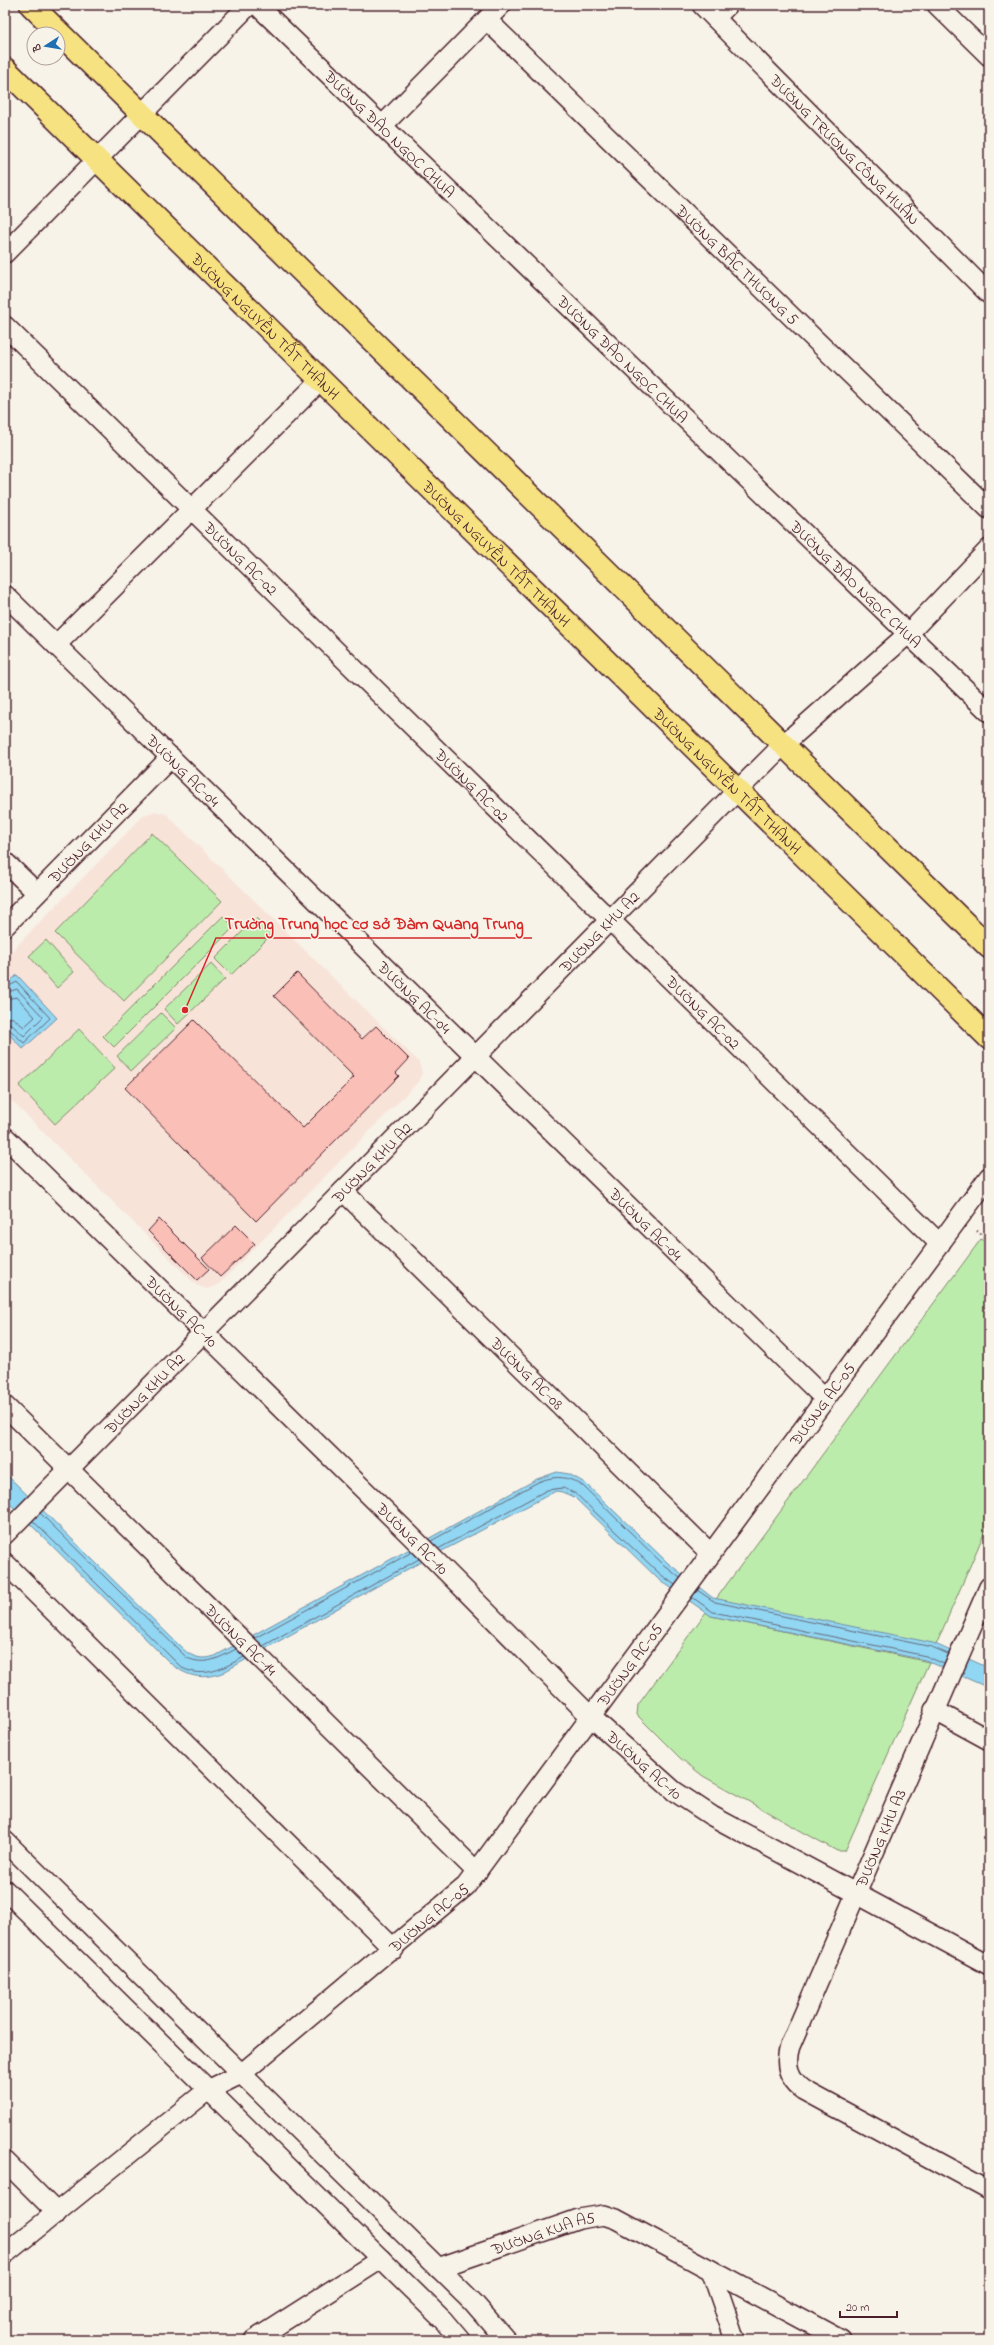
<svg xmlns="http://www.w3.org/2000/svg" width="994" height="2345" viewBox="0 0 994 2345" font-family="'Indie Flower',sans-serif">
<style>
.built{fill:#f8e3d9}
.green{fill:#bbecab;stroke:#82866b}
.water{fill:#91d6f2;stroke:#758da2}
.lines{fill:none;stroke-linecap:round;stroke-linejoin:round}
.shore{stroke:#66687b;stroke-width:1}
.building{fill:#fabfb6;stroke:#4a1f2b}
.minor-casing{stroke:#4a1f2b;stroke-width:22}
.major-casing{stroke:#4a1f2b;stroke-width:25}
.path{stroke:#4a1f2b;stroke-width:2.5;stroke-dasharray:1 3;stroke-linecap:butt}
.minor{stroke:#f7f3e8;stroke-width:19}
.major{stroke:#f6e281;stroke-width:22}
.labels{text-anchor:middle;stroke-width:3;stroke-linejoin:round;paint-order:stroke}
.street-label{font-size:16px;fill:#4a1f2b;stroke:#f7f3e8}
.leader{fill:none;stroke:#d62828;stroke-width:1.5}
.callout-dot{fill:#d62828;stroke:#f7f3e8;stroke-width:1.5}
.callout-label{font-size:17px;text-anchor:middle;font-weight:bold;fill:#d62828;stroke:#f7f3e8;stroke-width:3;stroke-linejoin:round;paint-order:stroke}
</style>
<rect width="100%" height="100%" fill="#f7f3e8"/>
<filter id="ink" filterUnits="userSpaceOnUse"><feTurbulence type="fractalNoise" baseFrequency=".025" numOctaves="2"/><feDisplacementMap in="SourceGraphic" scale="8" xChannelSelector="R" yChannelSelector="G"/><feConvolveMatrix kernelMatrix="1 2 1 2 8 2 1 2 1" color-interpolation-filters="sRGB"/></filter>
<g filter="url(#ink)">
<polygon class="built" points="155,811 166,814 419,1062 422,1073 418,1082 218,1285 207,1289 196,1285 5,1094 5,958 144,815"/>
<g class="green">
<polygon points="152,833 222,901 124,1001 55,933"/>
<polygon points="223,916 234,927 114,1047 103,1036"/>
<polygon points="256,918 272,934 231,975 215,959"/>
<polygon points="46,940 74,972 57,988 29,956"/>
<polygon points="211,964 225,979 178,1024 164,1009"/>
<polygon points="161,1013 176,1028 131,1071 117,1056"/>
<polygon points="79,1029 115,1068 55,1124 19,1086"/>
<polygon points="981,1239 989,1245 989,1522 936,1645 716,1599"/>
<polygon points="706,1612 711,1616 929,1662 845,1851 837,1851 703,1776 680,1758 637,1715 638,1705"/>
</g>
<g class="water">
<polygon points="17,975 57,1018 23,1049 5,1030 5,986"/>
<path d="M557,1472L569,1474L585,1483L668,1563L713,1598L933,1643L989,1668V1688L925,1660L711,1616L657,1578L574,1497L562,1492L556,1491L406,1570L222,1673C202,1680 188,1677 171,1664L5,1499V1473L183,1649C193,1658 202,1660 215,1656L537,1479Z"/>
</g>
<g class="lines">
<g class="shore">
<polyline points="5,988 17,982 50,1018 24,1043 9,1029 5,1028"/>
<polyline points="5,993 17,989 43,1017 24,1036 11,1024 5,1023"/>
<polyline points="5,999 17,997 35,1017 24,1027 13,1018 5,1017"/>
<path d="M40,1513L187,1658C206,1666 219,1658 236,1649"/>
<path d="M33,1521L182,1668C206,1679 223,1668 244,1657"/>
<path d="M431,1541L538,1482C556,1475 567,1476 583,1486L665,1566L680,1578"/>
<polyline points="438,1549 547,1490 563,1488 576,1494 660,1574 675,1585"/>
<polyline points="697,1590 715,1602 932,1647 948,1654"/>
<polyline points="692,1597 713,1612 926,1656 944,1664"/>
<polyline points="255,1638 412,1552"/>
<polyline points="263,1646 419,1559"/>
</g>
</g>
<g class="building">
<polygon points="297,973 362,1039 376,1026 409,1059 396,1073 399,1076 256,1221 125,1088 194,1020 303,1128 354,1077 274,996"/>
<polygon points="159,1219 209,1269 197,1280 148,1231"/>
<polygon points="236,1225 255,1244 220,1277 202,1258"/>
</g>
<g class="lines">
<defs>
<g id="minor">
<path id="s1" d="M257,5L989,712"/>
<path id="s2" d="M702,5L989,294"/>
<polyline points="937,5 989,56"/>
<polyline points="715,18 728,5"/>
<path id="s3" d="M487,20L989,509"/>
<polyline points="382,126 501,5"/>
<polyline points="5,253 249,5"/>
<path id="s4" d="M5,326L940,1244"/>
<path id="s5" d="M5,595L825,1399"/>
<polyline points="56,645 321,380"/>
<polyline points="5,862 37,893"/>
<path id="s6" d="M5,926L171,757"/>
<path id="s7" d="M5,1137L411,1536L590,1716L674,1791L712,1816L989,1965"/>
<path id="s8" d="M343,1191L711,1554"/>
<path id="s9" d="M5,1406L477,1872"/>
<path id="s10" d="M5,1534L738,790L784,744L909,633L989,549"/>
<polyline points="5,1563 394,1949"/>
<path d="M989,1587L790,2046C784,2065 789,2079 804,2090L989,2190"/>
<polyline points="934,1710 989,1740"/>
<polyline points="5,1841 473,2302 506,2340"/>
<polyline points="5,1890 443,2320 460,2340"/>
<polyline points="5,2161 57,2213"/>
<path id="s11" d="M5,2254L208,2090L241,2074L466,1886L989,1177"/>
<path id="s12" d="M438,2268L579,2219L604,2215L616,2219L841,2340"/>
<polyline points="711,2270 735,2340"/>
<polyline points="254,2340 381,2259"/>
</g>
<g id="major">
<polyline points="31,5 989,947"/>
<path id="s13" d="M5,69L989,1038"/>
</g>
</defs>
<use href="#minor" class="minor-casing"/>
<use href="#major" class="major-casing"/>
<polyline class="path" points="977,1231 989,1240"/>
<use href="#minor" class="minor"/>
<use href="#major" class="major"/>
</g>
</g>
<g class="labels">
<g class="street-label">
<text dy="6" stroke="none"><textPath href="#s1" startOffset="185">ĐƯỜNG ĐÀO NGỌC CHUA</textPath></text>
<text dy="6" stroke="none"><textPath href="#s2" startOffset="203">ĐƯỜNG TRƯƠNG CÔNG HUẤN</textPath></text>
<text dy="6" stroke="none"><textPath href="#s3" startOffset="350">ĐƯỜNG BẮC THƯỢNG 5</textPath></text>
<text dy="6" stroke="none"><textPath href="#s13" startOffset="366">ĐƯỜNG NGUYỄN TẤT THÀNH</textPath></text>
<text dy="6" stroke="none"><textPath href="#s1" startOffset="509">ĐƯỜNG ĐÀO NGỌC CHUA</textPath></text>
<text dy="6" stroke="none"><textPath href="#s13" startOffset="690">ĐƯỜNG NGUYỄN TẤT THÀNH</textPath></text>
<text dy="6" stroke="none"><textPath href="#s4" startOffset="331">ĐƯỜNG AC-02</textPath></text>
<text dy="6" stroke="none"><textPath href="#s1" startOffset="833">ĐƯỜNG ĐÀO NGỌC CHUA</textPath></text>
<text dy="6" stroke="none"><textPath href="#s5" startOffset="250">ĐƯỜNG AC-04</textPath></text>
<text dy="6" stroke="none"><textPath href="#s13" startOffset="1014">ĐƯỜNG NGUYỄN TẤT THÀNH</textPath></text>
<text dy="6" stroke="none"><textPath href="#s4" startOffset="655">ĐƯỜNG AC-02</textPath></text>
<text dy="6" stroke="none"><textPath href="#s6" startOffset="118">ĐƯỜNG KHU A2</textPath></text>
<text dy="6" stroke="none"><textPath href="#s10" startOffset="846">ĐƯỜNG KHU A2</textPath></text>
<text dy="6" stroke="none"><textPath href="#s5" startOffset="574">ĐƯỜNG AC-04</textPath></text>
<text dy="6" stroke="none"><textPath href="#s4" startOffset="979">ĐƯỜNG AC-02</textPath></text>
<text dy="6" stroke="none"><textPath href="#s10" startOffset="522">ĐƯỜNG KHU A2</textPath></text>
<text dy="6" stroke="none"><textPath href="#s5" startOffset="898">ĐƯỜNG AC-04</textPath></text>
<text dy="6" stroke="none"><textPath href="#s7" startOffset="248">ĐƯỜNG AC-10</textPath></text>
<text dy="6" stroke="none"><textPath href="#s8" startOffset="259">ĐƯỜNG AC-08</textPath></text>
<text dy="6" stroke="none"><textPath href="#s10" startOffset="198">ĐƯỜNG KHU A2</textPath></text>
<text dy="6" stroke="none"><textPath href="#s11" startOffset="1190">ĐƯỜNG AC-05</textPath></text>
<text dy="6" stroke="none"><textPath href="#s7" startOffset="572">ĐƯỜNG AC-10</textPath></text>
<text dy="6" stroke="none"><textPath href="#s9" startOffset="332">ĐƯỜNG AC-14</textPath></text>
<text dy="6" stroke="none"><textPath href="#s11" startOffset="866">ĐƯỜNG AC-05</textPath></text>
<text dy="6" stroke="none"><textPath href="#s7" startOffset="896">ĐƯỜNG AC-10</textPath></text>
<text transform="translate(880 1838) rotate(-67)" y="6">ĐƯỜNG KHU A3</text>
<text dy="6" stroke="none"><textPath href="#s11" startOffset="542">ĐƯỜNG AC-05</textPath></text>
<text dy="6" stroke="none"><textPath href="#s12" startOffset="111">ĐƯỜNG KUA A5</textPath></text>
</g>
</g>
<path class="leader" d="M185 1010L216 938H532"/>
<circle class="callout-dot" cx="185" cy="1010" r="4"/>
<g class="callout-label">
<text x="374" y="929">Trường Trung học cơ sở Đàm Quang Trung</text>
</g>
<rect width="994" height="2345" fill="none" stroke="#f7f3e8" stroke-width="20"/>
<rect x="10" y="10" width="974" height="2325" fill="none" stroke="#4a1f2b" stroke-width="1.5" filter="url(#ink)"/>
<g transform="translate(46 46) rotate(258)"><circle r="19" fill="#f7f3e8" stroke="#b29e9c"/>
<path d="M0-3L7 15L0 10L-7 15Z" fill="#1f6fb2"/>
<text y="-6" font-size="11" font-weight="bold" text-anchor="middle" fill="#4a1f2b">B</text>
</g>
<path d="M840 2311v6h57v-6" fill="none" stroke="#4a1f2b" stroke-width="2"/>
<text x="846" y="2311" font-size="12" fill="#4a1f2b" stroke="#f7f3e8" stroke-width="3" paint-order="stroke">20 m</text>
</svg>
